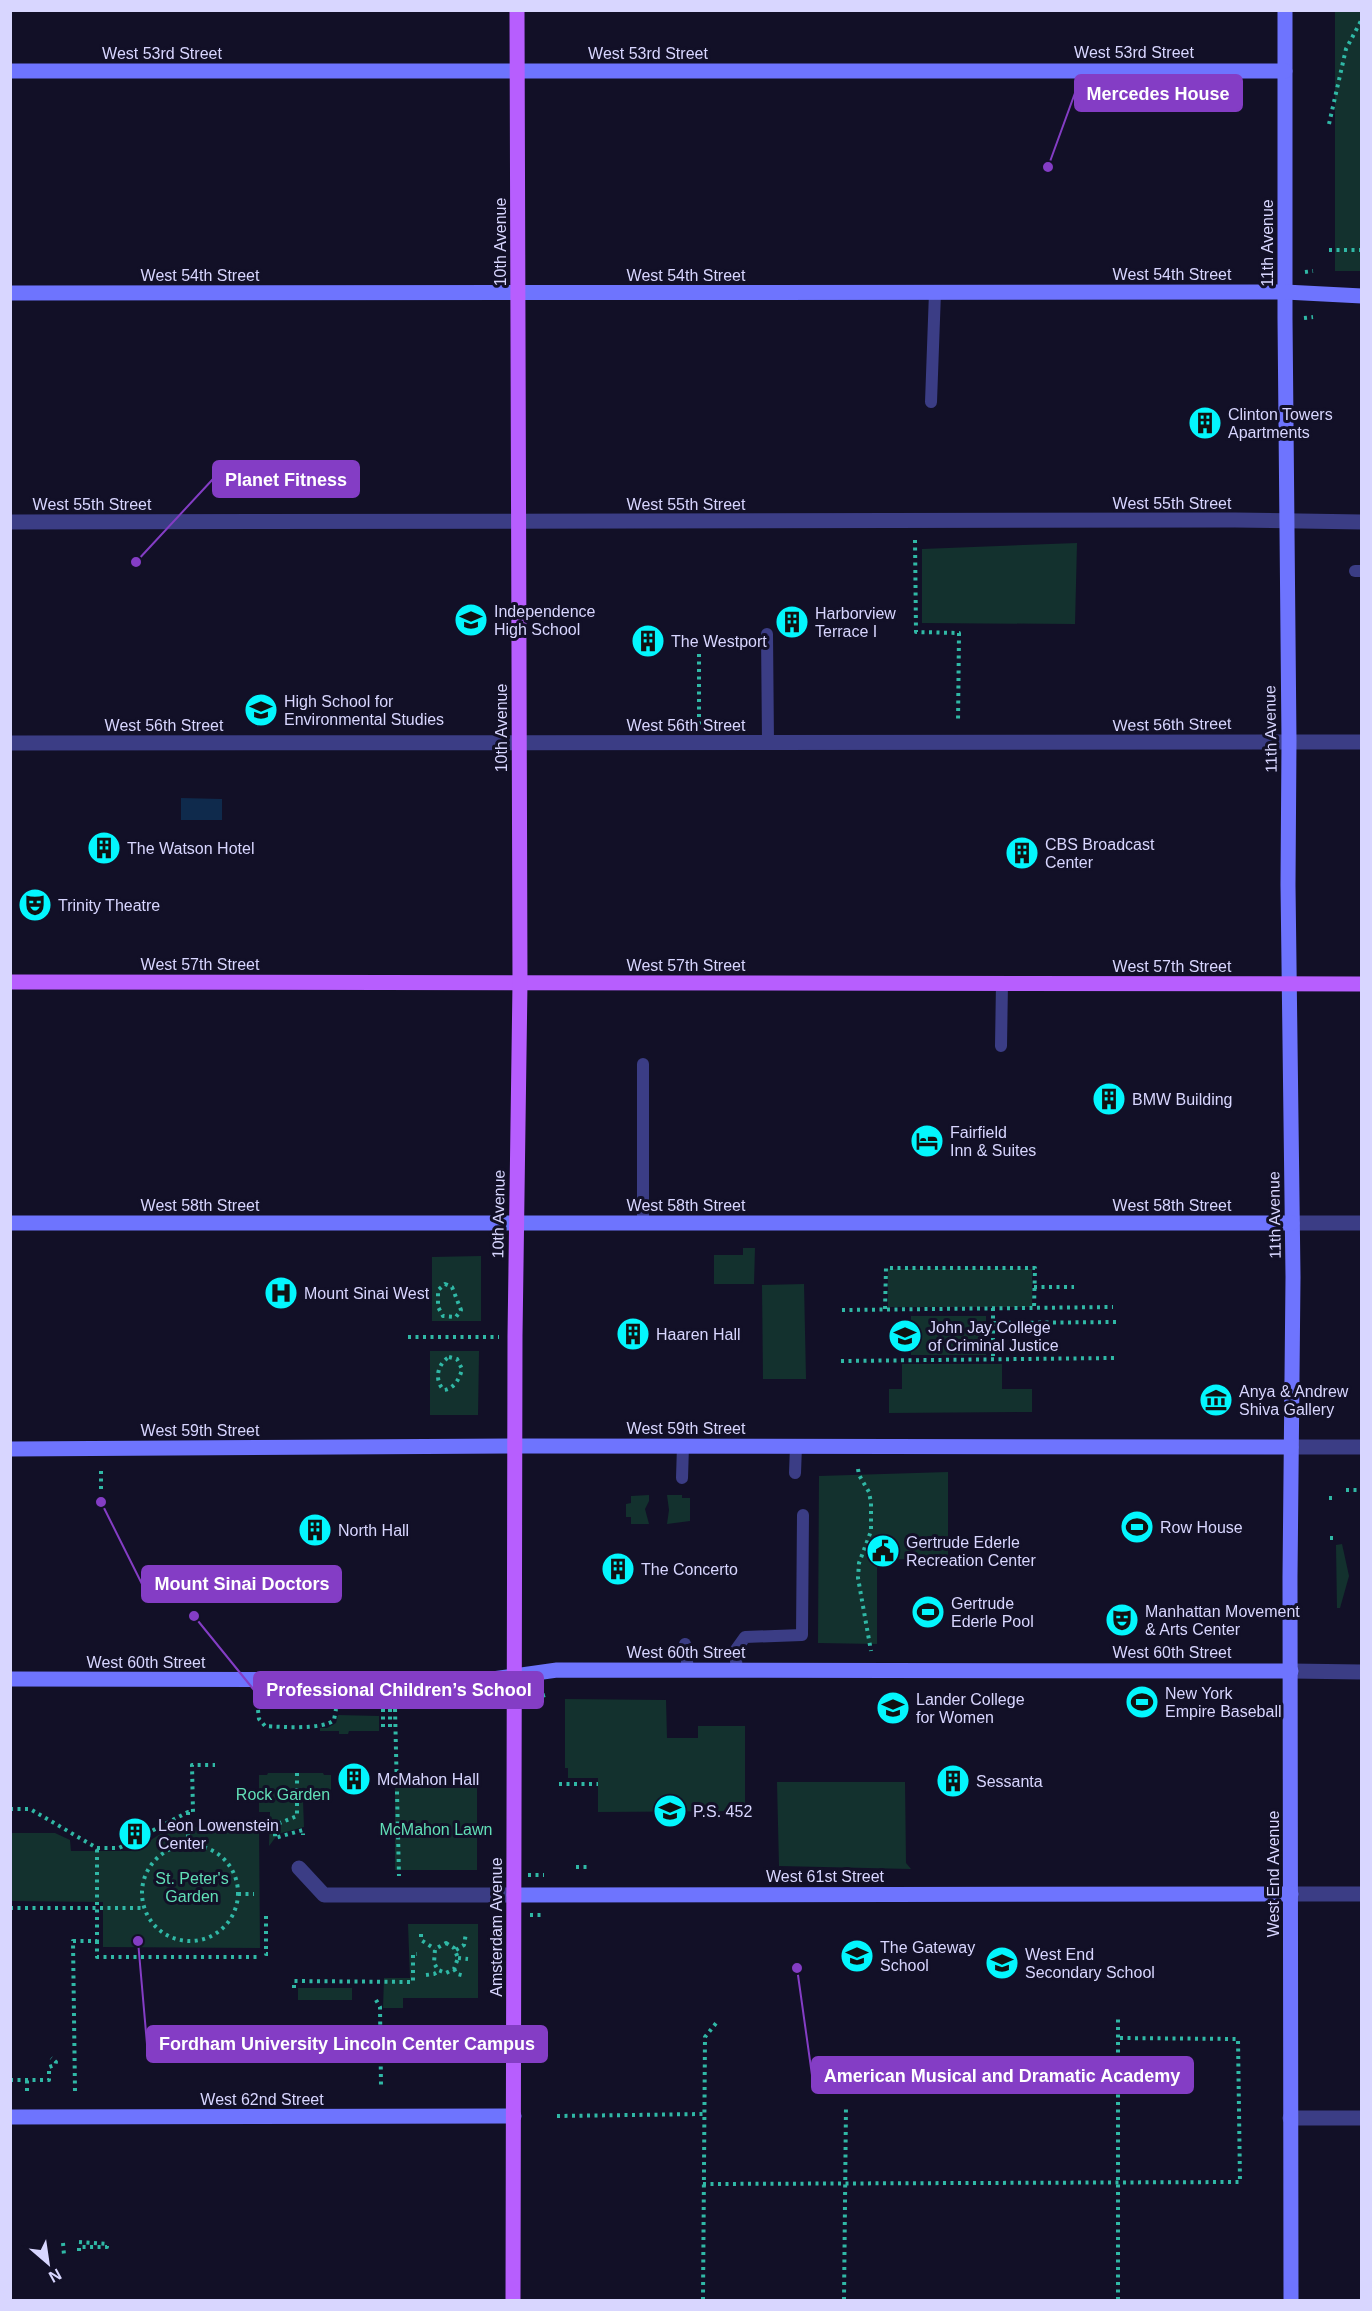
<svg xmlns="http://www.w3.org/2000/svg" width="1372" height="2311" viewBox="0 0 1372 2311" font-family="Helvetica,sans-serif">
<style>
.green{fill:#13312e}
.water{fill:#0f2a4c}
.lines{fill:none;stroke-linecap:round;stroke-linejoin:round}
.path{stroke:#30b8a6;stroke-width:4;stroke-dasharray:3 4.5;stroke-linecap:butt}
.lane{stroke:#3b3d85;stroke-width:12}
.street{stroke:#3b3d85;stroke-width:15}
.secondary{stroke:#6e74fe;stroke-width:15}
.primary{stroke:#b75efe;stroke-width:15}
.labels{text-anchor:middle;stroke-width:6;stroke-linejoin:round;paint-order:stroke}
.street-label{font-size:16px;fill:#d8d6ff;stroke:#121027}
.poi-label{font-size:16px;fill:#d8d6ff;stroke:#121027;text-anchor:start}
.park-label{font-size:16px;fill:#61dfb7;stroke:#121027}
.leader{fill:none;stroke:#843dc5;stroke-width:2}
.callout-dot{fill:#843dc5;stroke:#121027;stroke-width:2}
.callout{fill:#843dc5;stroke:#843dc5;stroke-width:2}
.callout-label{font-size:18px;text-anchor:middle;font-weight:bold;fill:#fff}
</style>
<rect width="100%" height="100%" fill="#121027"/>
<g class="green">
<rect x="1335" y="11" width="26" height="260"/>
<polygon points="1077,543 1075,624 922,623 922,549"/>
<polygon points="743,1248 755,1248 754,1284 714,1284 714,1255 743,1255"/>
<polygon points="481,1256 481,1321 432,1321 432,1257"/>
<rect x="888" y="1269" width="144" height="38"/>
<polygon points="804,1284 806,1379 763,1379 762,1285"/>
<rect x="911" y="1316" width="75" height="39"/>
<polygon points="430,1351 479,1351 478,1415 430,1415"/>
<polygon points="902,1364 1002,1364 1002,1389 1032,1389 1032,1412 889,1413 889,1389 902,1389"/>
<polygon points="948,1472 948,1558 877,1560 877,1644 818,1643 819,1476"/>
<polygon points="649,1495 649,1501 645,1509 649,1524 631,1524 631,1517 626,1517 626,1504 631,1503 631,1496"/>
<polygon points="667,1495 682,1495 682,1498 690,1498 690,1521 667,1524 669,1510"/>
<polygon points="1342,1544 1349,1576 1340,1608 1337,1608 1336,1545"/>
<polygon points="565,1699 666,1700 667,1738 698,1738 698,1726 745,1726 745,1811 598,1812 598,1778 568,1778 568,1768 565,1768"/>
<polygon points="338,1715 379,1716 379,1731 349,1731 348,1734 339,1734 339,1731 320,1731 320,1728 327,1728 336,1723"/>
<polygon points="268,1773 323,1773 324,1775 331,1775 331,1796 303,1801 304,1827 278,1834 269,1846 270,1812 259,1812 259,1775 267,1775"/>
<polygon points="777,1782 905,1782 906,1863 911,1869 779,1866"/>
<rect x="395" y="1788" width="82" height="82"/>
<path d="M189,1827H259L260,1948L103,1947V1902L11,1901V1833H55L70,1840L71,1851H139C154,1835 167,1829 189,1827Z"/>
<polygon points="408,1924 478,1924 478,1998 403,1998 403,2008 383,2008 384,1978 410,1978"/>
<rect x="298" y="1988" width="54" height="12"/>
</g>
<polygon class="water" points="181,798 222,799 222,820 181,820"/>
<g class="lines">
<g class="path">
<polyline points="1329,124 1346,49 1362,19"/>
<polyline points="1329,250 1362,250"/>
<polyline points="1305,272 1313,271"/>
<polyline points="1304,318 1313,317"/>
<polyline points="915,540 916,632 959,633 958,723"/>
<polyline points="699,654 699,728"/>
<polygon points="445,1284 452,1287 461,1310 456,1317 443,1316 438,1307 438,1290"/>
<polyline points="1034,1287 1074,1287"/>
<polyline points="993,1308 993,1360"/>
<polyline points="885,1309 886,1268 1035,1268 1034,1308"/>
<polyline points="842,1310 1113,1307"/>
<polyline points="993,1323 1119,1322"/>
<polyline points="408,1337 499,1337"/>
<path d="M449,1357L457,1359L462,1369C460,1378 454,1389 444,1390C434,1381 437,1364 449,1357Z"/>
<polyline points="841,1361 1114,1358"/>
<polyline points="858,1469 859,1475 869,1492 871,1503 871,1531 859,1563 858,1578 871,1651"/>
<polyline points="101,1471 101,1490"/>
<polyline points="1346,1490 1362,1490"/>
<polyline points="1329,1498 1336,1498"/>
<polyline points="1330,1538 1336,1538"/>
<polyline points="528,1700 545,1695"/>
<polyline points="383,1709 383,1731"/>
<polyline points="390,1709 390,1731"/>
<polyline points="395,1709 399,1876"/>
<path d="M258,1710L259,1719L265,1726C281,1727 323,1730 334,1720L336,1709"/>
<polyline points="297,1773 297,1816 275,1825 275,1838 303,1830 303,1835"/>
<polyline points="559,1784 598,1784"/>
<polyline points="10,1809 30,1809 97,1848 119,1848 188,1812 193,1812 192,1765 215,1765"/>
<polyline points="188,1812 188,1845"/>
<circle cx="190" cy="1893" r="48"/>
<polyline points="576,1867 588,1867 588,1865"/>
<polyline points="528,1875 544,1875"/>
<polyline points="238,1894 254,1894"/>
<polyline points="10,1908 145,1908"/>
<polyline points="530,1915 545,1915"/>
<polyline points="266,1916 266,1954 268,1954"/>
<polyline points="421,1934 421,1940 435,1949"/>
<polyline points="97,1941 97,1957 259,1957"/>
<polygon points="446,1943 454,1948 458,1958 454,1969 446,1973 438,1970 434,1963 435,1949"/>
<polyline points="456,1950 464,1945 466,1933"/>
<polyline points="458,1958 468,1959"/>
<polyline points="454,1969 457,1974 465,1976"/>
<polyline points="426,1975 434,1974 439,1971"/>
<polyline points="294,1988 294,1981 413,1982 413,1954 417,1954"/>
<polyline points="376,2000 380,2007 381,2085"/>
<polyline points="380,2037 388,2038 388,2053 380,2053"/>
<polyline points="10,2080 49,2080 49,2067 55,2065 56,2062 51,2058"/>
<polyline points="27,2091 27,2076"/>
<polyline points="75,2091 73,1941 97,1941 97,1848"/>
<polyline points="557,2116 704,2114"/>
<polyline points="703,2184 1240,2182 1238,2039 1117,2038"/>
<polyline points="79,2242 107,2244 107,2247 79,2247 79,2255"/>
<polyline points="63,2243 64,2255"/>
<polyline points="703,2300 705,2037 717,2022"/>
<polyline points="844,2300 846,2105"/>
<polyline points="1118,2300 1118,2019"/>
</g>
<g class="lane">
<polyline points="931,402 935,292"/>
<polyline points="1355,571 1362,571"/>
<polyline points="767,634 768,743"/>
<polyline points="1001,1046 1002,983"/>
<polyline points="643,1223 643,1064"/>
<polyline points="795,1473 796,1446"/>
<polyline points="682,1478 683,1446"/>
<polyline points="685,1644 688,1670"/>
<polyline points="737,1670 735,1651 745,1637 802,1635 803,1515"/>
</g>
<g class="street">
<polyline points="10,522 1235,520 1362,522"/>
<polyline points="10,743 1362,742"/>
<polyline points="1292,1223 1362,1223"/>
<polyline points="1291,1447 1362,1447"/>
<polyline points="1291,1671 1362,1672"/>
<polyline points="299,1868 324,1895 514,1895"/>
<polyline points="1291,1894 1362,1894"/>
<polyline points="1290,2118 1362,2118"/>
</g>
<g class="secondary">
<polyline points="1285,10 1285,318 1289,741 1288,885 1293,1277 1290,1577 1291,2300"/>
<polyline points="10,71 1285,71"/>
<polyline points="10,293 1285,292 1362,296"/>
<polyline points="10,1223 1292,1223"/>
<polyline points="10,1449 514,1446 1291,1447"/>
<polyline points="10,1679 485,1680 557,1670 1291,1671"/>
<polyline points="514,1895 1291,1894"/>
<polyline points="10,2117 514,2116"/>
</g>
<g class="primary">
<polyline points="10,982 1362,984"/>
<polyline points="513,2300 515,1336 520,983 517,10"/>
</g>
</g>
<defs>
<symbol id="building-disc" viewBox="-11 -11 22 22"><circle r="9.5" fill="#03f6fd" stroke="#121027"/><path d="M-4-6H4V6H1V3H-1V6H-4ZM-2.5-4.3h1.7v1.8h-1.7ZM.8-4.3h1.7v1.8H.8ZM-2.5-1h1.7V.8h-1.7ZM.8-1h1.7V.8H.8Z" fill="#111"/></symbol>
<symbol id="school-disc" viewBox="-11 -11 22 22"><circle r="9.5" fill="#03f6fd" stroke="#121027"/><path d="M0-5L7-2L0 1L-7-2ZM-4 1L0 2.5L4 1V4Q0 6-4 4Z" fill="#111"/></symbol>
<symbol id="theatre-disc" viewBox="-11 -11 22 22"><circle r="9.5" fill="#03f6fd" stroke="#121027"/><path d="M-5-5.5Q0-4 5-5.5V0Q5 5 0 6Q-5 5-5 0ZM-3.3-2.5H-1v1.5H-3.3ZM1-2.5H3.3v1.5H1ZM-2.8 1Q0 5.5 2.8 1Z" fill="#111"/></symbol>
<symbol id="hotel-disc" viewBox="-11 -11 22 22"><circle r="9.5" fill="#03f6fd" stroke="#121027"/><path d="M-6-4.5h1.5V1H6V5H4.5V3h-9V5H-6ZM-4 0a1.8 1.8 0 1 1 3.6 0ZM.5 0V-2.5h3Q6-2.5 6 0Z" fill="#111"/></symbol>
<symbol id="hospital-disc" viewBox="-11 -11 22 22"><circle r="9.5" fill="#03f6fd" stroke="#121027"/><path d="M-5-5h3v3.5h4V-5h3V5h-3V1.5h-4V5h-3Z" fill="#111"/></symbol>
<symbol id="university-disc" viewBox="-11 -11 22 22"><circle r="9.5" fill="#03f6fd" stroke="#121027"/><path d="M0-5L7-2L0 1L-7-2ZM-4 1L0 2.5L4 1V4Q0 6-4 4Z" fill="#111"/></symbol>
<symbol id="museum-disc" viewBox="-11 -11 22 22"><circle r="9.5" fill="#03f6fd" stroke="#121027"/><path d="M0-6L6-3V-2H-6V-3ZM-5-1h2V3h-2ZM-1-1h2V3h-2ZM3-1h2V3H3ZM-6 4H6V6H-6Z" fill="#111"/></symbol>
<symbol id="stadium-disc" viewBox="-11 -11 22 22"><circle r="9.5" fill="#03f6fd" stroke="#121027"/><path d="M0-5a6.5 5 0 1 0 0 10a6.5 5 0 1 0 0-10ZM-3.5-1.8h7v3.6h-7Z" fill="#111"/></symbol>
<symbol id="civic-disc" viewBox="-11 -11 22 22"><circle r="9.5" fill="#03f6fd" stroke="#121027"/><path d="M-.6-6.5H3V-4.5H.6V-3L4-1V1h2V6H-6V1h2V-1L-.6-3ZM-1.2 2.5V6h2.4V2.5Z" fill="#111"/></symbol>
</defs>
<g fill-rule="evenodd">
<use href="#building-disc" x="1186" y="404" width="38" height="38"/>
<use href="#school-disc" x="452" y="601" width="38" height="38"/>
<use href="#building-disc" x="773" y="603" width="38" height="38"/>
<use href="#building-disc" x="629" y="622" width="38" height="38"/>
<use href="#school-disc" x="242" y="691" width="38" height="38"/>
<use href="#building-disc" x="85" y="829" width="38" height="38"/>
<use href="#building-disc" x="1003" y="834" width="38" height="38"/>
<use href="#theatre-disc" x="16" y="886" width="38" height="38"/>
<use href="#building-disc" x="1090" y="1080" width="38" height="38"/>
<use href="#hotel-disc" x="908" y="1122" width="38" height="38"/>
<use href="#hospital-disc" x="262" y="1274" width="38" height="38"/>
<use href="#building-disc" x="614" y="1315" width="38" height="38"/>
<use href="#university-disc" x="886" y="1317" width="38" height="38"/>
<use href="#museum-disc" x="1197" y="1381" width="38" height="38"/>
<use href="#stadium-disc" x="1118" y="1508" width="38" height="38"/>
<use href="#building-disc" x="296" y="1511" width="38" height="38"/>
<use href="#civic-disc" x="864" y="1532" width="38" height="38"/>
<use href="#building-disc" x="599" y="1550" width="38" height="38"/>
<use href="#stadium-disc" x="909" y="1593" width="38" height="38"/>
<use href="#theatre-disc" x="1103" y="1601" width="38" height="38"/>
<use href="#stadium-disc" x="1123" y="1683" width="38" height="38"/>
<use href="#university-disc" x="874" y="1689" width="38" height="38"/>
<use href="#building-disc" x="335" y="1760" width="38" height="38"/>
<use href="#building-disc" x="934" y="1762" width="38" height="38"/>
<use href="#school-disc" x="651" y="1792" width="38" height="38"/>
<use href="#building-disc" x="116" y="1815" width="38" height="38"/>
<use href="#school-disc" x="838" y="1937" width="38" height="38"/>
<use href="#school-disc" x="983" y="1944" width="38" height="38"/>
</g>
<g class="labels">
<g class="street-label">
<text x="1134" y="58">West 53rd Street</text>
<text x="162" y="59">West 53rd Street</text>
<text x="648" y="59">West 53rd Street</text>
<text transform="translate(500 242) rotate(-90)" y="6">10th Avenue</text>
<text transform="translate(1267 243) rotate(-90)" y="6">11th Avenue</text>
<text x="1172" y="280">West 54th Street</text>
<text x="200" y="281">West 54th Street</text>
<text x="686" y="281">West 54th Street</text>
<text x="1172" y="509">West 55th Street</text>
<text x="92" y="510">West 55th Street</text>
<text x="686" y="510">West 55th Street</text>
<text transform="translate(1172 724) rotate(-1)" y="6">West 56th Street</text>
<text x="164" y="731">West 56th Street</text>
<text x="686" y="731">West 56th Street</text>
<text transform="translate(501 728) rotate(-90)" y="6">10th Avenue</text>
<text transform="translate(1270 729) rotate(-91)" y="6">11th Avenue</text>
<text x="200" y="970">West 57th Street</text>
<text x="686" y="971">West 57th Street</text>
<text x="1172" y="972">West 57th Street</text>
<text x="200" y="1211">West 58th Street</text>
<text x="686" y="1211">West 58th Street</text>
<text x="1172" y="1211">West 58th Street</text>
<text transform="translate(498 1214) rotate(-89)" y="6">10th Avenue</text>
<text transform="translate(1274 1215) rotate(-91)" y="6">11th Avenue</text>
<text x="686" y="1434">West 59th Street</text>
<text x="200" y="1436">West 59th Street</text>
<text x="686" y="1658">West 60th Street</text>
<text x="1172" y="1658">West 60th Street</text>
<text x="146" y="1668">West 60th Street</text>
<text transform="translate(1273 1874) rotate(-90)" y="6">West End Avenue</text>
<text x="825" y="1882">West 61st Street</text>
<text transform="translate(496 1927) rotate(-90)" y="6">Amsterdam Avenue</text>
<text x="262" y="2105">West 62nd Street</text>
</g>
<g class="poi-label">
<text x="1228" y="420">Clinton Towers<tspan x="1228" dy="18">Apartments</tspan></text>
<text x="494" y="617">Independence<tspan x="494" dy="18">High School</tspan></text>
<text x="815" y="619">Harborview<tspan x="815" dy="18">Terrace I</tspan></text>
<text x="671" y="647">The Westport</text>
<text x="284" y="707">High School for<tspan x="284" dy="18">Environmental Studies</tspan></text>
<text x="1045" y="850">CBS Broadcast<tspan x="1045" dy="18">Center</tspan></text>
<text x="127" y="854">The Watson Hotel</text>
<text x="58" y="911">Trinity Theatre</text>
<text x="1132" y="1105">BMW Building</text>
<text x="950" y="1138">Fairfield<tspan x="950" dy="18">Inn &amp; Suites</tspan></text>
<text x="304" y="1299">Mount Sinai West</text>
<text x="928" y="1333">John Jay College<tspan x="928" dy="18">of Criminal Justice</tspan></text>
<text x="656" y="1340">Haaren Hall</text>
<text x="1239" y="1397">Anya &amp; Andrew<tspan x="1239" dy="18">Shiva Gallery</tspan></text>
<text x="1160" y="1533">Row House</text>
<text x="338" y="1536">North Hall</text>
<text x="906" y="1548">Gertrude Ederle<tspan x="906" dy="18">Recreation Center</tspan></text>
<text x="641" y="1575">The Concerto</text>
<text x="951" y="1609">Gertrude<tspan x="951" dy="18">Ederle Pool</tspan></text>
<text x="1145" y="1617">Manhattan Movement<tspan x="1145" dy="18">&amp; Arts Center</tspan></text>
<text x="1165" y="1699">New York<tspan x="1165" dy="18">Empire Baseball</tspan></text>
<text x="916" y="1705">Lander College<tspan x="916" dy="18">for Women</tspan></text>
<text x="377" y="1785">McMahon Hall</text>
<text x="976" y="1787">Sessanta</text>
<text x="693" y="1817">P.S. 452</text>
<text x="158" y="1831">Leon Lowenstein<tspan x="158" dy="18">Center</tspan></text>
<text x="880" y="1953">The Gateway<tspan x="880" dy="18">School</tspan></text>
<text x="1025" y="1960">West End<tspan x="1025" dy="18">Secondary School</tspan></text>
</g>
<g class="park-label">
<text x="283" y="1800">Rock Garden</text>
<text x="436" y="1835">McMahon Lawn</text>
<text x="192" y="1884">St. Peter's<tspan x="192" dy="18">Garden</tspan></text>
</g>
</g>
<path class="leader" d="M1048 167L1075 93M136 562L213 479M101 1502L142 1584M194 1616L254 1690M138 1941L147 2044M797 1968L812 2075"/>
<g class="callout-dot">
<circle cx="1048" cy="167" r="6"/>
<circle cx="136" cy="562" r="6"/>
<circle cx="101" cy="1502" r="6"/>
<circle cx="194" cy="1616" r="6"/>
<circle cx="138" cy="1941" r="6"/>
<circle cx="797" cy="1968" r="6"/>
</g>
<g class="callout">
<rect x="1075" y="75" width="167" height="36" rx="6"/>
<rect x="213" y="461" width="146" height="36" rx="6"/>
<rect x="142" y="1566" width="199" height="36" rx="6"/>
<rect x="254" y="1672" width="289" height="36" rx="6"/>
<rect x="147" y="2026" width="400" height="36" rx="6"/>
<rect x="812" y="2057" width="381" height="36" rx="6"/>
</g>
<g class="callout-label">
<text x="1158" y="100">Mercedes House</text>
<text x="286" y="486">Planet Fitness</text>
<text x="242" y="1590">Mount Sinai Doctors</text>
<text x="399" y="1696">Professional Children’s School</text>
<text x="347" y="2050">Fordham University Lincoln Center Campus</text>
<text x="1002" y="2082">American Musical and Dramatic Academy</text>
</g>
<rect width="1372" height="2311" fill="none" stroke="#d8d6ff" stroke-width="24"/>
<g transform="translate(48 2263) rotate(151)" stroke="#121027" stroke-width="4.5" paint-order="stroke">
<path d="M0-4.5L10 22L0 15L-10 22Z" fill="#d8d6ff"/>
<text y="-9" font-size="16" font-weight="bold" text-anchor="middle" fill="#d8d6ff">N</text>
</g>
</svg>
